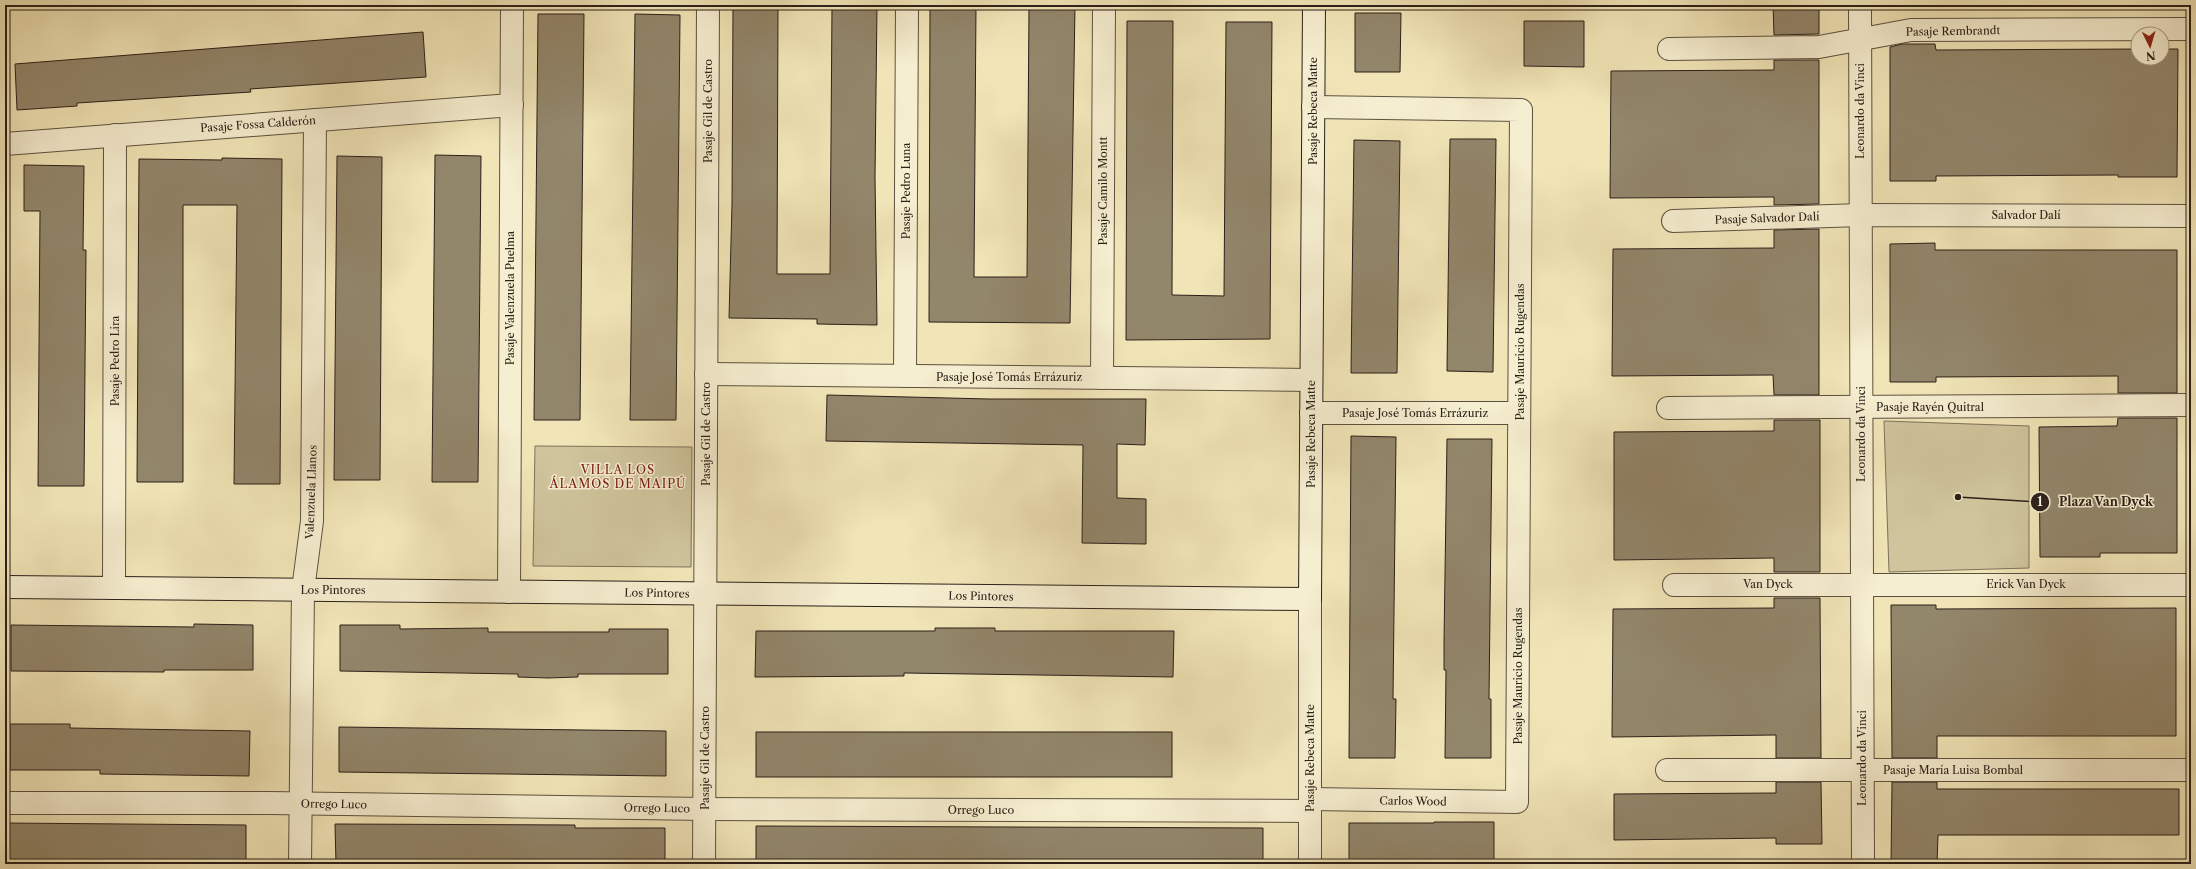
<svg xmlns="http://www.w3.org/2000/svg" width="2196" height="869" viewBox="0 0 2196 869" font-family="'Libre Caslon Text',serif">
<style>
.green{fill:#cfc49c;stroke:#7d725a}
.building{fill:#92866b;stroke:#2b2019}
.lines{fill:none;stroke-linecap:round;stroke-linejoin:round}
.street-casing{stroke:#5c5140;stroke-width:24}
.secondary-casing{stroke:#2b2019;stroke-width:24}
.street{stroke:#f6eed0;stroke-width:22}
.secondary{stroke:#f6eed0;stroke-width:22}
.labels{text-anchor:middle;stroke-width:3;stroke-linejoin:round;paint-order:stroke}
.street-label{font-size:11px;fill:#2b2019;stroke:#f6eed0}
.neighbourhood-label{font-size:12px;letter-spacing:1px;fill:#7a1f14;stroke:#f6eed0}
.leader{fill:none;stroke:#2b2019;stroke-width:1.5}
.callout-dot{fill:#2b2019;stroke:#f6eed0;stroke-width:1.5}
.mark-label{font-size:12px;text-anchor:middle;font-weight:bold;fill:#fff}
.callout-label{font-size:12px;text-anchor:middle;font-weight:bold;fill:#2b2019;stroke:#f6eed0;stroke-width:3;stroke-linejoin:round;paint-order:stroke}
</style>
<rect width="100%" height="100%" fill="#f1e5b7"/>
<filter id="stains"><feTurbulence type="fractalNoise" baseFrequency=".005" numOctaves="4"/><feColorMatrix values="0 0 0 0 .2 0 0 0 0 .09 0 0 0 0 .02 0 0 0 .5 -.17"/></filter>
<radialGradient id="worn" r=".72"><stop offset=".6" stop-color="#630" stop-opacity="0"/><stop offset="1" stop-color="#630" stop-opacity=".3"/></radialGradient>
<g class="green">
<polygon points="1884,421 2029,426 2029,568 1889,572"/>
<polygon points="535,446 692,447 691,567 533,566"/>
</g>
<g class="building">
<polygon points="733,5 778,5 777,274 830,274 832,5 877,5 875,177 877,325 817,324 817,319 729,318 732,204"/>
<polygon points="930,5 976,5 974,277 1027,277 1029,5 1075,5 1070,323 929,322"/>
<polygon points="1773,5 1819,5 1819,34 1774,35"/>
<polygon points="1355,13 1401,13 1400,72 1355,72"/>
<polygon points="538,14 584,14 580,420 534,420"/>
<polygon points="635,14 680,15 676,420 630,420"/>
<polygon points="1127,21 1173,21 1172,295 1224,296 1226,22 1272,22 1270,339 1126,340"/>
<polygon points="1524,21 1584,21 1584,67 1524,66"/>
<polygon points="423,32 426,77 250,89 251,92 77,103 77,106 17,110 15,64"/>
<polygon points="1902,44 1935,44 1936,50 2138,49 2138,58 2162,58 2162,49 2178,49 2177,177 2118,177 2118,175 1936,176 1936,181 1890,181 1890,47"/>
<polygon points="1819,60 1819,204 1774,205 1774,197 1610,198 1611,71 1774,70 1774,60"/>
<polygon points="1450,139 1496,139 1493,372 1447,371"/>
<polygon points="1354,140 1400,141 1397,373 1351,373"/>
<polygon points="435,155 481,156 478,482 432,482"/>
<polygon points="337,156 382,157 380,480 334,480"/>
<polygon points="222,158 282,159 280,484 234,484 237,205 183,205 183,482 137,482 139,159 222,160"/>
<polygon points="24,165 84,166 83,250 86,250 84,486 38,486 40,211 24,211"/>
<polygon points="1819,229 1819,395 1774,395 1773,375 1612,376 1613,249 1774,248 1774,230"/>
<polygon points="1935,243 1935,250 2177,250 2177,393 2118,393 2118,376 1936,377 1936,382 1890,382 1890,244"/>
<polygon points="827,395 989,399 1146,399 1145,445 1117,444 1117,498 1146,499 1146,544 1082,543 1083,445 826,441"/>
<polygon points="2118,418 2177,418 2177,553 2100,553 2100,557 2040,557 2039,427 2117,426"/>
<polygon points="1774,420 1820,420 1820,572 1774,572 1774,558 1614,560 1614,432 1774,431"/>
<polygon points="1351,436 1396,437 1393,699 1396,699 1395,758 1349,758"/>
<polygon points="1447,439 1492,439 1489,699 1491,699 1491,758 1445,758 1446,670 1444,670 1444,641"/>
<polygon points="1774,598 1820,598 1821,758 1776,758 1776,735 1612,737 1613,609 1774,608"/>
<polygon points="1891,605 1936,605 1936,609 2176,608 2176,736 1937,736 1937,758 1892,758"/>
<polygon points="194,624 253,625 253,670 164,670 164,672 11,671 11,625 194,627"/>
<polygon points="340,625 400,625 400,629 488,628 488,632 609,632 609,629 668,629 668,674 578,674 578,677 548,678 518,677 518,674 340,671"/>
<polygon points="935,628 995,628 995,631 1174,631 1173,677 904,673 904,676 755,677 756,631 935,631"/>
<polygon points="10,724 70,724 70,728 250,731 249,776 100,774 100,770 10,770"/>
<polygon points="339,727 666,731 666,776 339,772"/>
<rect x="756" y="732" width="416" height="45"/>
<polygon points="1776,782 1821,782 1822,844 1776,844 1776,838 1614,840 1614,794 1776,793"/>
<polygon points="1892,782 1937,782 1937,789 2179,789 2179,835 1938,835 1937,864 1891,864"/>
<polygon points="1434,822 1494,822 1494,864 1349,864 1349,823 1434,823"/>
<polygon points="5,823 246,825 246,864 5,864"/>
<polygon points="335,824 575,825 575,828 665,828 665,864 336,864"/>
<polygon points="756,826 1263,828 1263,864 756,864"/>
</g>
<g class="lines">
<defs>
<g id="street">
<polyline points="1860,5 1863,864"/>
<polyline points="1669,49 1819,47 1911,30 2191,29"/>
<polyline points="5,144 512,105"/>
<polyline points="1673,221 1861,215 2191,216"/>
<polyline points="706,374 1311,380"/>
<polyline points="905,376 907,5"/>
<polyline points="1102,378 1104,5"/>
<polyline points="1668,408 2191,405"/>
<polyline points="1311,413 1519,413"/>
<polyline points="1674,585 2191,585"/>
<polyline points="114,588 115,135"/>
<polyline points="509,592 512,5"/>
<polyline points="1667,770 2191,770"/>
<polyline points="1310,799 1517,802 1521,110 1313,107"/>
<polyline points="5,803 268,803 705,809 1310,811"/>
<polyline points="300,864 303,590 312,521 315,120"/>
<polyline points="704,864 708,5"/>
<polyline points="1310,864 1310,599"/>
</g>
<polyline id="secondary" points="5,587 1310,599 1314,5"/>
</defs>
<use href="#street" class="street-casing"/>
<use href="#secondary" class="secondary-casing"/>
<use href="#street" class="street"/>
<use href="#secondary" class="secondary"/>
</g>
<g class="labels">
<g class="street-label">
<text transform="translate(1953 31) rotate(-1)" y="4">Pasaje Rembrandt</text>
<text transform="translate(708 111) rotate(-90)" y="4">Pasaje Gil de Castro</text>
<text transform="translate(1313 111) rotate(-90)" y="4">Pasaje Rebeca Matte</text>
<text transform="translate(1860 111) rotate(-90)" y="4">Leonardo da Vinci</text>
<text transform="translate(258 124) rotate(-4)" y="4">Pasaje Fossa Calderón</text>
<text transform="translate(906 191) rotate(-90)" y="4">Pasaje Pedro Luna</text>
<text transform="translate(1103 191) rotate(-90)" y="4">Pasaje Camilo Montt</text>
<text x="2026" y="219">Salvador Dalí</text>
<text transform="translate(1767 218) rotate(-2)" y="4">Pasaje Salvador Dalí</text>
<text transform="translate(510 298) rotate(-90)" y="4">Pasaje Valenzuela Puelma</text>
<text transform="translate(1520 352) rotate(-90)" y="4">Pasaje Mauricio Rugendas</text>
<text transform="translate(115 361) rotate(-90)" y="4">Pasaje Pedro Lira</text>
<text x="1009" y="381">Pasaje José Tomás Errázuriz</text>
<text x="1930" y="411">Pasaje Rayén Quitral</text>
<text x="1415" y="417">Pasaje José Tomás Errázuriz</text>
<text transform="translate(706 434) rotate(-90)" y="4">Pasaje Gil de Castro</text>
<text transform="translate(1311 434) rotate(-90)" y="4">Pasaje Rebeca Matte</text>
<text transform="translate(1861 434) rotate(-90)" y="4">Leonardo da Vinci</text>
<text transform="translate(311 492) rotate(-88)" y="4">Valenzuela Llanos</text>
<text x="1768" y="588">Van Dyck</text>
<text x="2026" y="588">Erick Van Dyck</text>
<text x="333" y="594">Los Pintores</text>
<text transform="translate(657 593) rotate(1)" y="4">Los Pintores</text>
<text transform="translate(981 596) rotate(1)" y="4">Los Pintores</text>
<text transform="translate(1518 676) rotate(-90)" y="4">Pasaje Mauricio Rugendas</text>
<text transform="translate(705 758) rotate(-90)" y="4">Pasaje Gil de Castro</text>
<text transform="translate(1310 758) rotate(-90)" y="4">Pasaje Rebeca Matte</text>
<text transform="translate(1862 758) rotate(-90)" y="4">Leonardo da Vinci</text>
<text x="1953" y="774">Pasaje María Luisa Bombal</text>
<text transform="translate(1413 801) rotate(1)" y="4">Carlos Wood</text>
<text transform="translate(334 804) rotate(1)" y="4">Orrego Luco</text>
<text transform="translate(657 808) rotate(1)" y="4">Orrego Luco</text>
<text x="981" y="814">Orrego Luco</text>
</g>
<g class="neighbourhood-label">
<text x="618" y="474">VILLA LOS<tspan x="618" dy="14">ÁLAMOS DE MAIPÚ</tspan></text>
</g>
</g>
<path class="leader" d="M1958 497L2040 502"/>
<g class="callout-dot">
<circle cx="1958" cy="497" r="4"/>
<circle cx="2040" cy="502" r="10"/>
</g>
<g class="mark-label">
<text x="2040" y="506">1</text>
</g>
<g class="callout-label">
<text x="2106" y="506">Plaza Van Dyck</text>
</g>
<rect width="2196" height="869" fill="none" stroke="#f1e5b7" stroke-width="20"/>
<rect x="6" y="6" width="2184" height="857" fill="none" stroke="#2b2019" stroke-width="2"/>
<rect x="10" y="10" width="2176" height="849" fill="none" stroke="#2b2019"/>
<g transform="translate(2150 46) rotate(175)"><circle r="19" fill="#f6eed0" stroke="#a59c87"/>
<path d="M0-3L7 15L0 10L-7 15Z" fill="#8f2418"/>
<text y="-6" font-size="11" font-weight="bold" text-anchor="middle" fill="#2b2019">N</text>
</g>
<rect width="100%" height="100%" filter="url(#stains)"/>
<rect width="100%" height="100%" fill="url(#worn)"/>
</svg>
